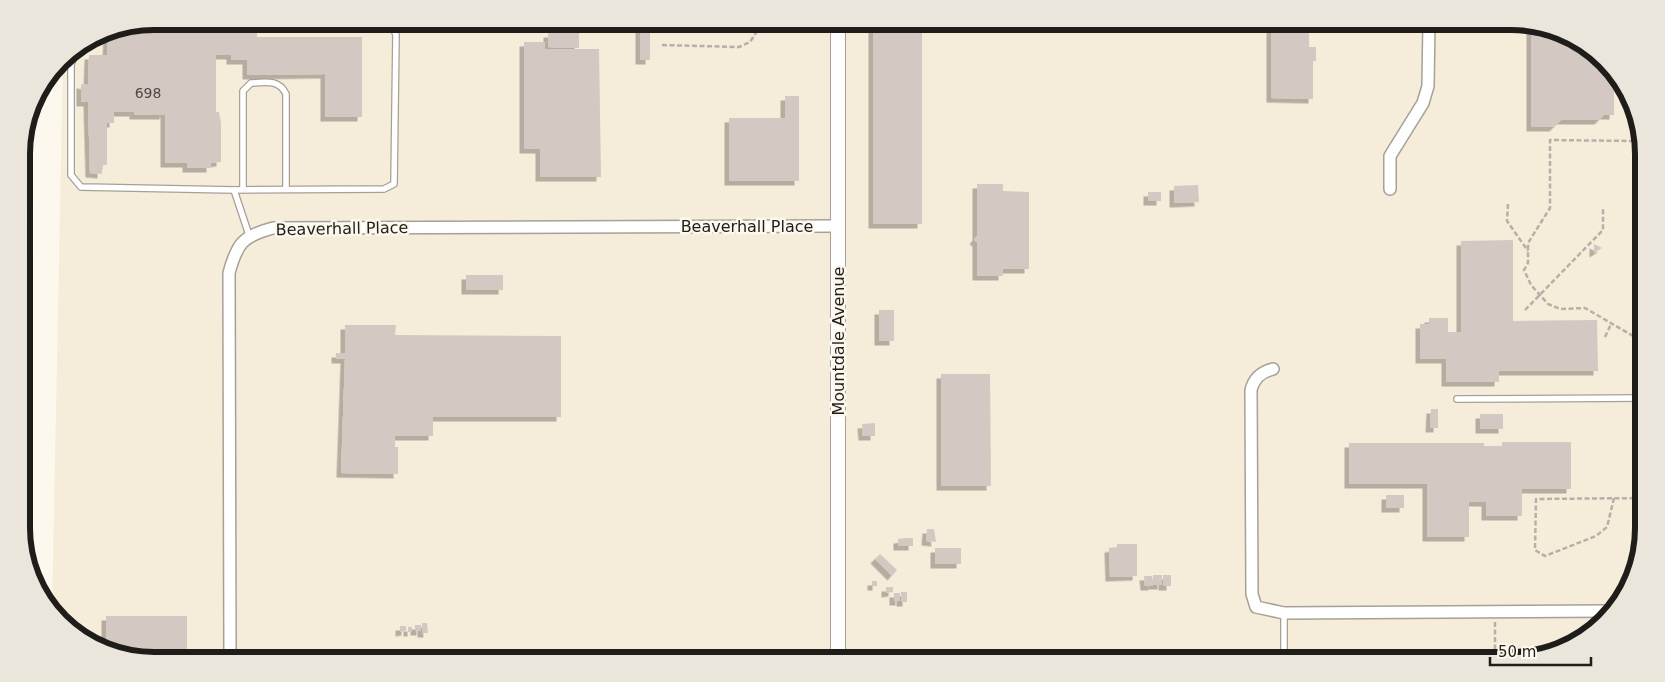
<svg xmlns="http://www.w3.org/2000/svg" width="1665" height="682" viewBox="0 0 1665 682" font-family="'DejaVu Sans',sans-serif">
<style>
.built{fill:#f5ecda}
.building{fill:#d4c9c2;filter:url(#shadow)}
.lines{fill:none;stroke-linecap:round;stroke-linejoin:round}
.service-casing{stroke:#a6a197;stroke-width:8}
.minor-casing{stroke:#a6a197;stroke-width:14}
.tertiary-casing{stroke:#a6a197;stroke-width:16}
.path{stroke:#b5b1a9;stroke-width:2.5;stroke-dasharray:5 2.5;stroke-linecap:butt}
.service{stroke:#fff;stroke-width:5.5}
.minor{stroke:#fff;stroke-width:11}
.tertiary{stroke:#fff;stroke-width:14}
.labels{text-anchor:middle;stroke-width:5;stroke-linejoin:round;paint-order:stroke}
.number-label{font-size:14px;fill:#4c4843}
.street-label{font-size:16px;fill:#1f1d19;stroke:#fdf8ed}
.rim{fill:none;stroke:#1f1d19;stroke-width:6}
</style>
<defs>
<filter id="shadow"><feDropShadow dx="-4.5" dy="4.5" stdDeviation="0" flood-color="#0004"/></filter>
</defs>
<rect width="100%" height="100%" fill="#fdf8ed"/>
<polygon class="built" points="154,21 1511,21 1554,28 1616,73 1643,137 1644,528 1637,571 1591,633 1519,660 154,661 111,654 54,615 52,610 63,59 104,31"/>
<g class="building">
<polygon points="154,21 257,21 257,37 362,37 362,117 325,117 325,74 247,75 247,60 231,60 231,55 216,55 216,112 219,112 221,123 221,162 211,163 211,168 187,168 187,163 165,163 165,111 164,115 134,115 134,112 114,112 114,123 107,123 107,165 102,165 102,174 90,173 88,102 81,102 81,84 88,85 89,55 107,55 108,31"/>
<rect x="873" y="21" width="49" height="203"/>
<polygon points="1271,21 1309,21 1309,47 1316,47 1316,61 1313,61 1313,99 1271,98"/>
<polygon points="1531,27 1554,28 1614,71 1614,115 1604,115 1599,120 1561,120 1554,127 1531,127"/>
<rect x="640" y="28" width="10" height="32"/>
<polygon points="548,33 579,33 579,48 548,47"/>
<polygon points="524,42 545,42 545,49 599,49 601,177 540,177 540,149 524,149"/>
<polygon points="785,96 799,96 799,181 729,181 729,118 785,118"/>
<polygon points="977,184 1003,184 1003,191 1029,192 1029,269 1003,269 1003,276 977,276 977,242 974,240 977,236"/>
<polygon points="1198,185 1199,202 1174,203 1174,186"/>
<rect x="1148" y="192" width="13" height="9"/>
<polygon points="1513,240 1513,321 1597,320 1598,371 1499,371 1499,382 1446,382 1446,359 1420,359 1420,324 1429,324 1429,318 1448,318 1448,332 1461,332 1461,241"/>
<polygon points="1594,244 1602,248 1594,253"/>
<rect x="466" y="275" width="37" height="15"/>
<rect x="879" y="310" width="15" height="31"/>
<polygon points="345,325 396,325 395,335 561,336 561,417 433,417 433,436 395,436 395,447 398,447 398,474 341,473 345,359 336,359 336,353 345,353"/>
<polygon points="941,374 990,374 991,486 941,486"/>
<polygon points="1431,409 1438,409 1438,428 1430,428"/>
<rect x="1480" y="414" width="23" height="15"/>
<polygon points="875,423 875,436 863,436 862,424"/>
<polygon points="1502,442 1571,442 1571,489 1522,489 1522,516 1486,516 1486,502 1469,502 1469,537 1427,537 1427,484 1349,484 1349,443 1484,443 1484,446 1502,446"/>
<rect x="1386" y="495" width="18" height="13"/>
<polygon points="927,529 934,529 936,542 926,541"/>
<polygon points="906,538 913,538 913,546 898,546 898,539"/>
<polygon points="1117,544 1137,544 1137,576 1110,577 1109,548 1117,547"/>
<rect x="935" y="548" width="26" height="16"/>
<polygon points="880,554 897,570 892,576 875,559"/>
<rect x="1153" y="575" width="9" height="10"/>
<rect x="1163" y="575" width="8" height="11"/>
<polygon points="1144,576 1152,576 1153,586 1145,586"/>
<rect x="872" y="581" width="5" height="5"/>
<polygon points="886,587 893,587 893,592 886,593"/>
<rect x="901" y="592" width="6" height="10"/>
<rect x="894" y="593" width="6" height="8"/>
<polygon points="106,616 187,616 187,661 154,661 111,654 106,650"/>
<polygon points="422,623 427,623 428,633 422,633"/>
<rect x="415" y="625" width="6" height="6"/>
<polygon points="400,626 406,626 406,631 400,632"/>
<rect x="408" y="627" width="4" height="5"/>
<polygon points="995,649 1003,649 1002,656 1015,656 1015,661 966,661 966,656 996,656"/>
<rect x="298" y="656" width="107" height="5"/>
<rect x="1217" y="657" width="26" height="4"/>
</g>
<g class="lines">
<defs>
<g id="service">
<polyline points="78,48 71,64 71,175 81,187 234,190 249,235"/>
<path d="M243,189V91L251,83C265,82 279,79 286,94V189"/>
<polyline points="234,190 384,189 394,184 396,35 391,21"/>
<polyline points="1457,399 1643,398"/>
<polyline points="1284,613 1284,661"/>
</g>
<g id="minor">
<polyline points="1390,189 1390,156 1423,103 1428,86 1429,21"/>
<path d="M1273,369C1261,372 1254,378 1251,390L1252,594L1256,607L1284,613L1608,611"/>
<path d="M230,661L229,273C237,243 243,236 273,228L838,226"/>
</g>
<polyline id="tertiary" points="838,661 838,21"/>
</defs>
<use href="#service" class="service-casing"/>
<use href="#minor" class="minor-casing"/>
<use href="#tertiary" class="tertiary-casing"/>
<g class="path">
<polyline points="662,45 739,47 750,42 759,28 824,29"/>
<polyline points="1634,141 1550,140 1550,208 1528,243 1528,263 1524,270 1531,285 1548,304 1560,309 1585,308 1635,337"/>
<polyline points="1508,204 1507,221 1528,251"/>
<polyline points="1525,310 1603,230 1603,208"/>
<polyline points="1605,337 1611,324"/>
<polyline points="1614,498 1607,527 1596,536 1545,556 1535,550 1536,499 1644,498"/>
<polyline points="1495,622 1495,660"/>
</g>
<use href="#service" class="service"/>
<use href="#minor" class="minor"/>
<use href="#tertiary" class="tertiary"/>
</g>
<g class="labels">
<g class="number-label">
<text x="148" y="98">698</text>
</g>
<g class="street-label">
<text x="747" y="232">Beaverhall Place</text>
<text transform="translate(342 228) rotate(-1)" y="6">Beaverhall Place</text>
<text transform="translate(838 341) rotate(-90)" y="6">Mountdale Avenue</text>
</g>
</g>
<path d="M0 0H1665V682H0ZM154 30H1511A124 124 0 0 1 1635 154V528A124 124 0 0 1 1511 652H154A124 124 0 0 1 30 528V154A124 124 0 0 1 154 30Z" fill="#ebe6dc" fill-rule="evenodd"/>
<path class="rim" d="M154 30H1511A124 124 0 0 1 1635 154V528A124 124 0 0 1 1511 652H154A124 124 0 0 1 30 528V154A124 124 0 0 1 154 30Z"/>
<path d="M1490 657v8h101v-8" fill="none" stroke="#1f1d19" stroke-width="2.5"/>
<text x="1498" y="657" font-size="15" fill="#1f1d19" stroke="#fdf8ed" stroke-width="4" paint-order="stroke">50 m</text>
</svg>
